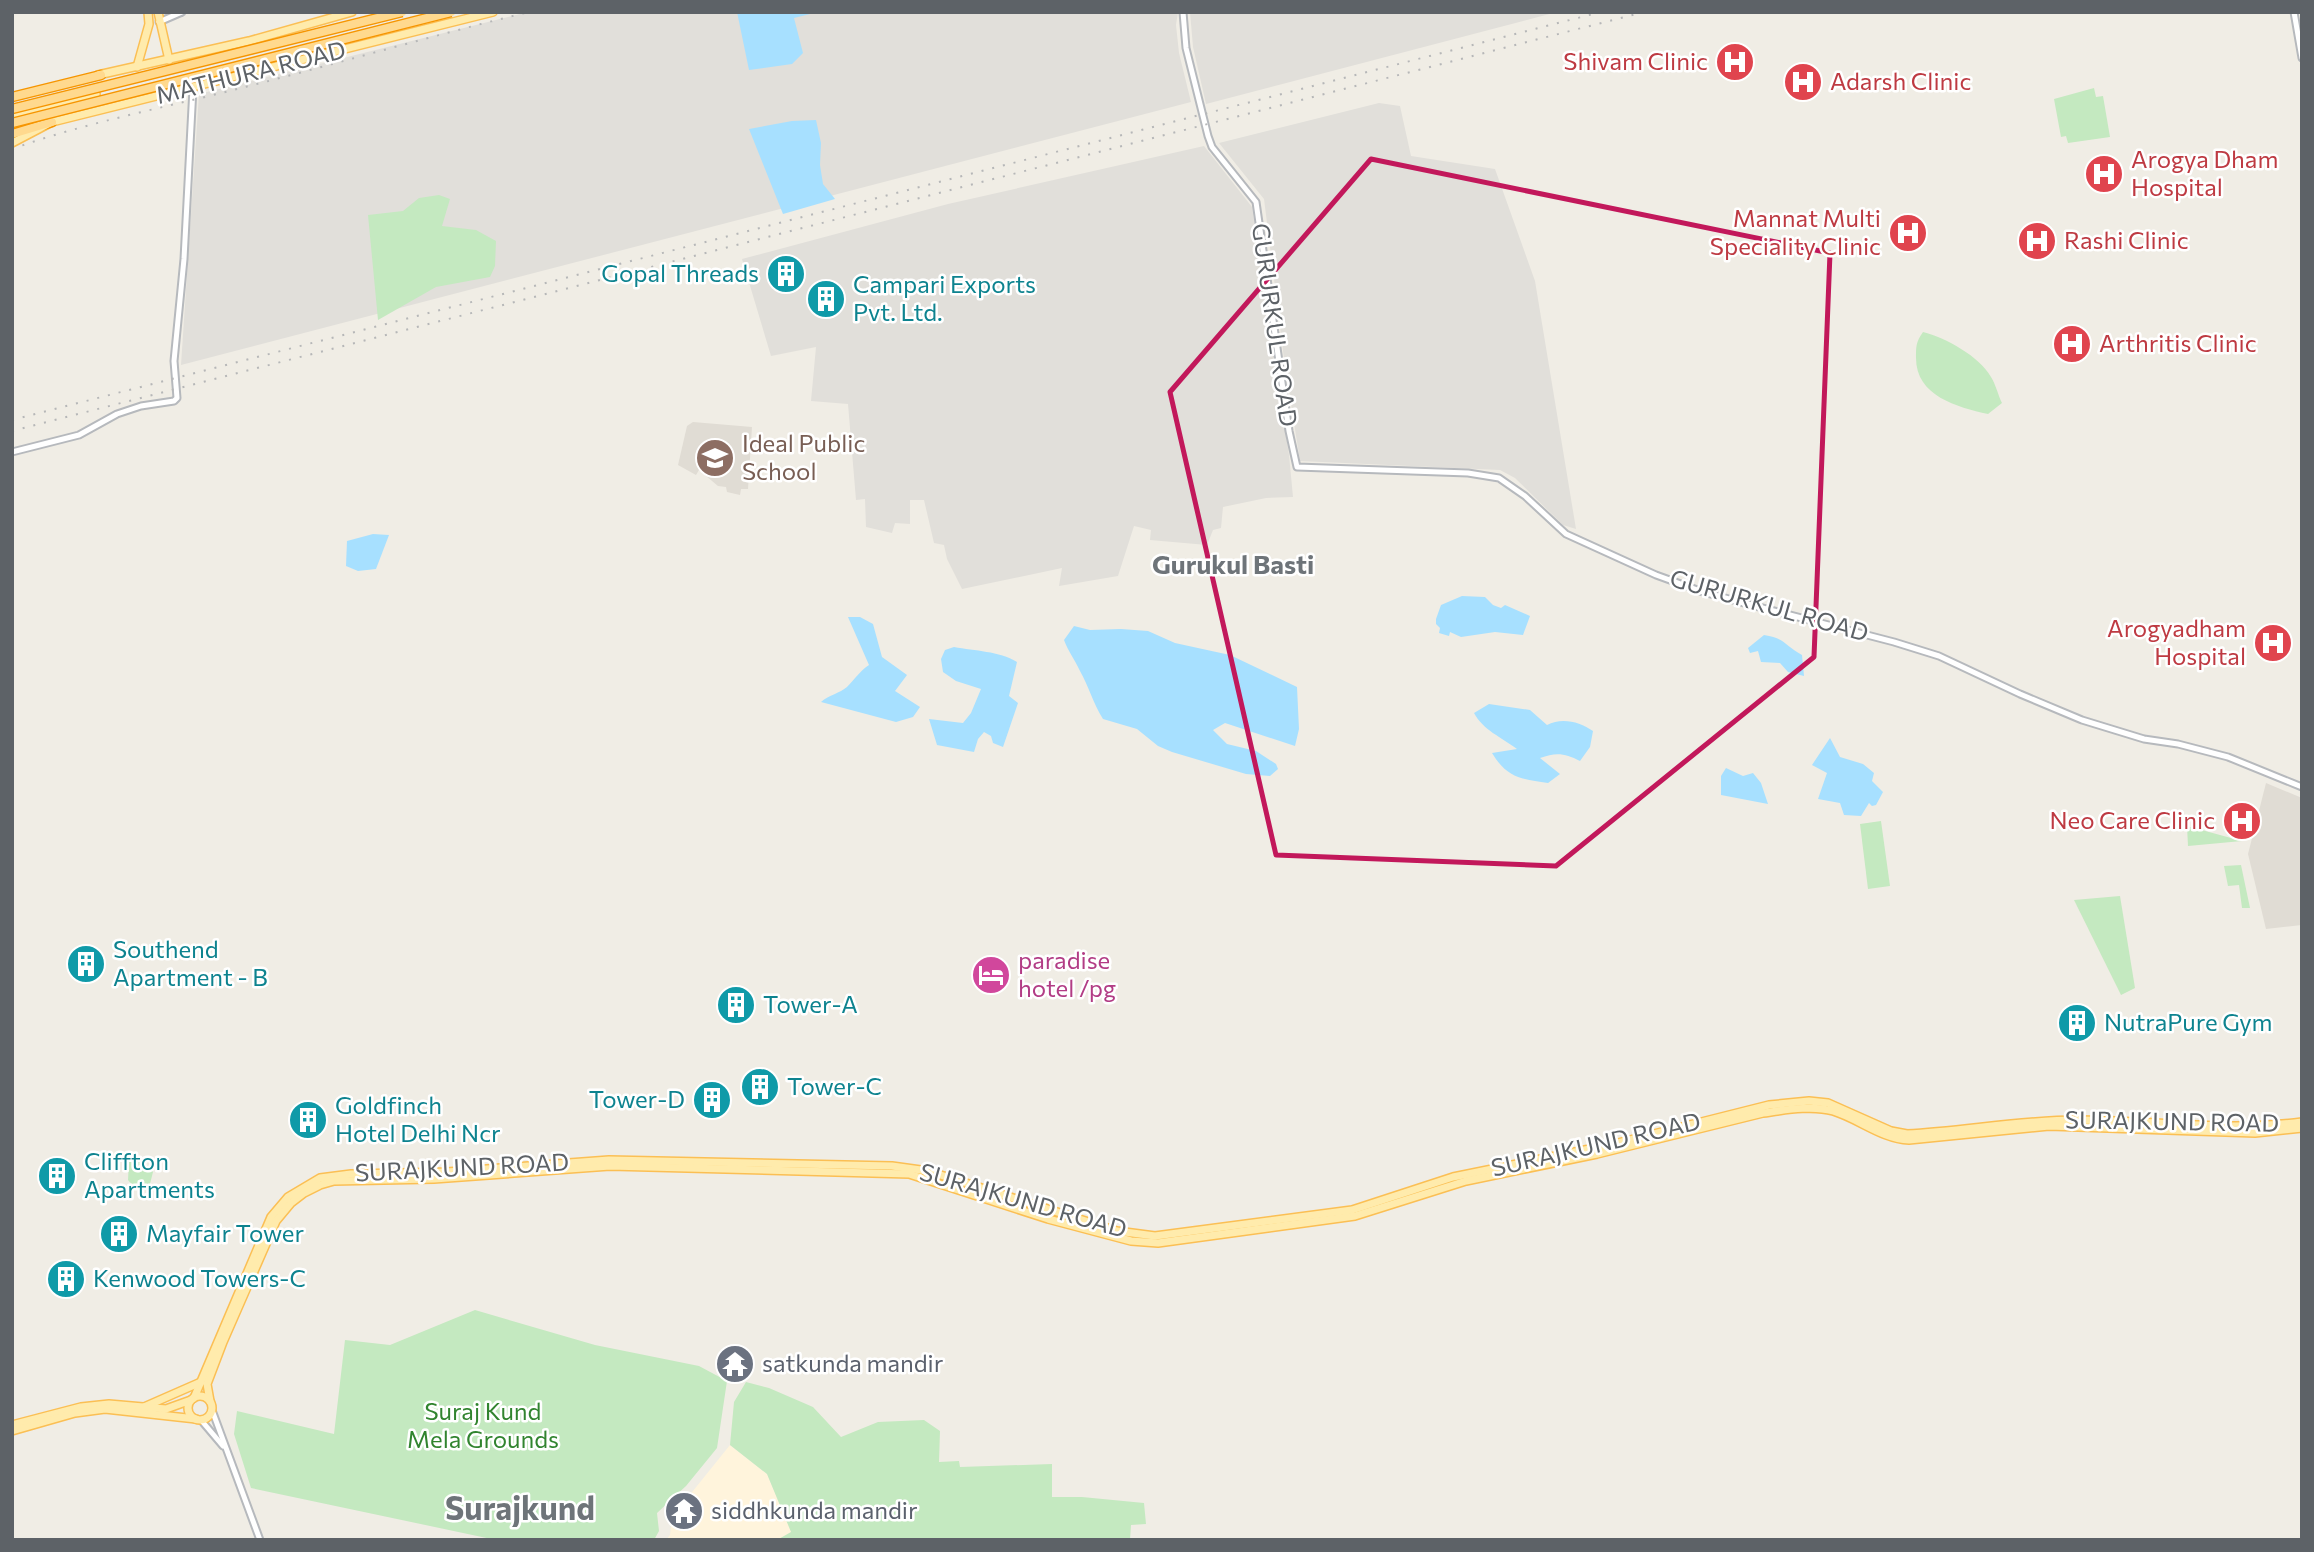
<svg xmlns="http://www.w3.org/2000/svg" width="2314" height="1552" viewBox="0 0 2314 1552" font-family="Commissioner,sans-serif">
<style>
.commercial{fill:#fff4dc}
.industrial{fill:#e1dfda}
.education{fill:#e0dcd4}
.green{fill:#c4e9c0}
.water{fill:#a7e0ff}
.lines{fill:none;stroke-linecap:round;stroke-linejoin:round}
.minor-casing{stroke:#b6b9bd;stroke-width:9}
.major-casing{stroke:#fbbf54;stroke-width:10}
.highway-casing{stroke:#f69500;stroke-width:11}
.minor{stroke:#fff;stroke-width:5}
.major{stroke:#ffebac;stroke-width:7}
.highway{stroke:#ffd98e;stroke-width:8}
.rail{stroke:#b6b7b8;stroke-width:2;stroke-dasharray:2 9;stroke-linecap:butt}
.highway-bridge-casing{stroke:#f69500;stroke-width:11;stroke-linecap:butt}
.highway-bridge{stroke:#ffd98e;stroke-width:8}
.marked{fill:none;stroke:#c2185b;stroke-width:5;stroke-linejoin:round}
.labels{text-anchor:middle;stroke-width:5;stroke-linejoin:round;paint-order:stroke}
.health-label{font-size:24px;fill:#be3a42;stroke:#fff;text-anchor:end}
.street-label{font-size:24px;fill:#5d6267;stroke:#fff}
.culture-label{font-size:24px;fill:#0d838f;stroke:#fff;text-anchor:start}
.education-label{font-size:24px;fill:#785e54;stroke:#fff;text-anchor:start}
.hotel-label{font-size:24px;fill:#b23c85;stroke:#fff;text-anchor:start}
.worship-label{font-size:24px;fill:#5b616d;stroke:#fff;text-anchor:start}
.park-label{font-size:24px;fill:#31842f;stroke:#fff}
.neighbourhood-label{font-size:26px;font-weight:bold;fill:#6e7479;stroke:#fff}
.district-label{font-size:32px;font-weight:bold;fill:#6e7479;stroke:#fff}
</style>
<rect width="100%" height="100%" fill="#f0ede5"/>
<polygon class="commercial" points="730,1445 767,1474 792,1533 777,1540 666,1540 670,1535 672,1517"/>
<g class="industrial">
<polygon points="528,12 1178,12 1176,25 1179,53 1191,102 181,365 199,94"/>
<polygon points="1190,12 1557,12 1206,104 1193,47"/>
<polygon points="1379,103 1400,106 1411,156 1495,169 1535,281 1576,529 1563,525 1515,478 1500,470 1300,461 1284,359 1264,199 1219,143"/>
<polygon points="1204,146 1252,207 1289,455 1293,497 1266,498 1223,507 1221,528 1213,530 1207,545 1150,540 1151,530 1134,526 1118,576 1059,586 1062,568 962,589 947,559 944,545 934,543 924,500 910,500 910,524 895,523 892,533 866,527 865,499 856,500 848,404 811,401 816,347 771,356 742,259 948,204"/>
</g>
<g class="education">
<polygon points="693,422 752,427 748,489 741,489 740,495 727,492 726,487 718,486 699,470 696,475 678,465 687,426"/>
<polygon points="2266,783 2302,798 2302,925 2266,929 2248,854"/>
</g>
<g class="green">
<polygon points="2094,88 2096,97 2103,96 2110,137 2068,143 2066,136 2061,137 2054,99"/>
<polygon points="439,195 450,199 442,226 476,230 496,241 495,266 490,277 436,287 378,320 368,215 403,211 419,198"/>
<path d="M1923,332C1946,338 1979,356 1991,377C1996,385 1998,395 2002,403L1988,414C1957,407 1916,396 1916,358C1916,346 1916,342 1923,332Z"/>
<polygon points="1881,821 1890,886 1868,889 1860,824"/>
<polygon points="2187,826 2242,841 2188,846"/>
<polygon points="2241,865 2250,908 2242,908 2239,885 2228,886 2224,866"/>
<polygon points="2120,896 2135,988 2121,995 2074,900"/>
<path d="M136,1160L150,1167L153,1172L150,1184C142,1188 134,1188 128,1180L129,1162Z"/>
<polygon points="475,1310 595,1345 699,1366 727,1381 717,1448 686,1486 657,1513 659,1531 654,1540 496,1540 251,1488 234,1434 237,1411 334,1434 345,1340 390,1345"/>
<polygon points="746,1382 769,1388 813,1407 841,1437 878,1422 924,1420 940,1431 939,1462 959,1461 960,1467 1052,1464 1052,1497 1082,1497 1144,1503 1146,1524 1131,1525 1130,1540 777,1540 791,1532 767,1474 730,1445 734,1402"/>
</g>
<g class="water">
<polygon points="737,12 818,12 794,18 803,53 792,64 749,70"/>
<polygon points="816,120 821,143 820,165 823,184 835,199 783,214 749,129 792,121"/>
<polygon points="373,534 389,535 376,569 358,571 346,566 347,541"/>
<polygon points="1462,596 1485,597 1493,605 1501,608 1505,605 1530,616 1523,635 1495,632 1461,637 1450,632 1449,636 1439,633 1440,628 1436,624 1436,619 1441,605"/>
<path d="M848,617H860L873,624L882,657L907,675L895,691L920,707L913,717L896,722L821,702C829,695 840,693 847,687C855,679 860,671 869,665Z"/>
<path d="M1074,626L1090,630L1121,629L1148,631L1175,643L1230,655L1297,687L1299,729L1295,746L1225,723L1213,730L1227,744L1256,751L1276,764L1278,769L1270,776L1246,774L1172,752L1158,746L1137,729L1103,719C1093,703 1089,687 1080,671C1075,660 1068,651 1064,640Z"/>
<path d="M1764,635C1785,638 1785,646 1802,655L1804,676L1788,672L1780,663L1761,662L1758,651L1750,653L1748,648Z"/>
<path d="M954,647C975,651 999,651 1017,662L1009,696L1018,703L1003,747L993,743L991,736L984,732L978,739L974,752L937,745L929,719L963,723L971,713L981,689L956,681L943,672L941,659L945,650Z"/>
<path d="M1489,704L1530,710L1547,725C1562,717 1580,722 1593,731L1590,747L1580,761C1565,753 1556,752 1540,758L1560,774L1548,783C1521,779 1507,778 1492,753L1517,749C1501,737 1483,730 1474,713Z"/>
<polygon points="1830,738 1840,757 1863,764 1874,773 1872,781 1883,792 1876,805 1872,806 1869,803 1861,816 1844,815 1840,803 1818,799 1827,773 1812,765"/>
<polygon points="1726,768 1743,776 1753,773 1761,783 1768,804 1721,795 1721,776"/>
</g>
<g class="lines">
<defs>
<g id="minor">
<polyline points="1183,12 1186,48 1208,136 1212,147 1256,202 1289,431 1297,467 1468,473 1499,478 1525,496 1566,534 1656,575 1703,592 1755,606 1894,642 1939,656 2020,694 2082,720 2144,739 2178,744 2228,757 2302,787"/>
<polyline points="2294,12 2302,58"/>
<polyline points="159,22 182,12"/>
<polyline points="12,452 79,435 117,414 141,406 174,401 177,398 174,361 184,259 193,88"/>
<polyline points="212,1410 260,1540"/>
<polyline points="201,1420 223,1446"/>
</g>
<g id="major">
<polyline points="158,12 169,60"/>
<polyline points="137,67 149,24 148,12"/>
<polyline points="98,75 249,41 352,12"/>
<polyline points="12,116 67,103 96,94"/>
<polyline points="12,143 52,122 493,12"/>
<circle cx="200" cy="1408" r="12"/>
<path d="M194,1398L271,1217L288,1197L320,1178L351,1174L447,1172L609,1160L892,1166L928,1171L1117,1231L1155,1236L1352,1210L1453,1177L1614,1144L1769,1105L1809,1101L1828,1103L1891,1131L1907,1134C1964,1131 2020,1120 2077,1120C2152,1120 2227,1132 2302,1122"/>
<path d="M210,1401L207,1384L223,1342L276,1221L291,1203L304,1193L320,1185L334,1181L434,1179L610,1166L909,1174L1048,1219L1131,1241L1158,1243L1355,1216L1466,1181L1597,1154L1763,1113C1785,1110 1812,1105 1833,1111C1859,1119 1882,1139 1909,1140L2049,1126L2255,1133L2302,1128"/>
<polyline points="144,1407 201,1382"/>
<polyline points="12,1425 81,1407 109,1404 166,1409 191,1400"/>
<polyline points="12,1431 75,1413 105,1409 196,1419"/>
</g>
<g id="highway">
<polyline points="12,97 101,75"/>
<polyline points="12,134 52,122"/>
</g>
</defs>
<use href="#minor" class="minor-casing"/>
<use href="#major" class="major-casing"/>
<use href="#highway" class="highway-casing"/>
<use href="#minor" class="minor"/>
<use href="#major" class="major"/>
<use href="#highway" class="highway"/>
<g class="rail">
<path d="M12,149C87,122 168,107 245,87C340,63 434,35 529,12"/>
<polyline points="12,420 1601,12"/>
<polyline points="12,431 1644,12"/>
</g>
<defs>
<g id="highway-bridge">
<polyline points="12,109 402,12"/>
<polyline points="12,123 451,12"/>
</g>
</defs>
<use href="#highway-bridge" class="highway-bridge-casing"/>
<use href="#highway-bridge" class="highway-bridge"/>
</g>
<path class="marked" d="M1371,159L1830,253L1814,657L1556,866L1276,855L1170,392Z"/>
<defs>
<symbol id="hospital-disc" viewBox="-11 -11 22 22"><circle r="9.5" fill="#e0444e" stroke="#fff"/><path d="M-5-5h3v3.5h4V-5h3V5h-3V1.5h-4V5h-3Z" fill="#fff"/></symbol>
<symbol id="building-disc" viewBox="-11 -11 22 22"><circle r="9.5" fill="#0f9aa8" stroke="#fff"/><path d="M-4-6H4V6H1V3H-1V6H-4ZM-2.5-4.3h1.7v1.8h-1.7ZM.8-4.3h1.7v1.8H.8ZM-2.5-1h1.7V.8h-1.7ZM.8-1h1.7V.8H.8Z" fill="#fff"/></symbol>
<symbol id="school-disc" viewBox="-11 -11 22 22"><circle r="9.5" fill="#8d6e63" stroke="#fff"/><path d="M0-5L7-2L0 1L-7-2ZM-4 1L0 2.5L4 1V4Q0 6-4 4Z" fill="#fff"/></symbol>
<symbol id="hotel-disc" viewBox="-11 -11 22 22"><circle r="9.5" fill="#d1479c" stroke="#fff"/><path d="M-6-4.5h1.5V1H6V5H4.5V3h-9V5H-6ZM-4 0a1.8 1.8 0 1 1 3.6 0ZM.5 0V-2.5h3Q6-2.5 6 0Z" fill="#fff"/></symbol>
<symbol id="temple-disc" viewBox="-11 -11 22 22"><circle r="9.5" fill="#6b7280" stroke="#fff"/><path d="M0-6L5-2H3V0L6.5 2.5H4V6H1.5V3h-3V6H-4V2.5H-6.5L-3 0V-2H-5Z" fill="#fff"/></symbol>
</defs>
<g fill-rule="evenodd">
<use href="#hospital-disc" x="1713" y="40" width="44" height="44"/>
<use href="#hospital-disc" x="1781" y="60" width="44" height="44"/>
<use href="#hospital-disc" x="2082" y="152" width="44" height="44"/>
<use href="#hospital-disc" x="1886" y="211" width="44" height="44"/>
<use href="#hospital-disc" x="2015" y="219" width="44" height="44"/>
<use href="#building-disc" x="764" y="252" width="44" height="44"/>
<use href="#building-disc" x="804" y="277" width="44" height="44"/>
<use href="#hospital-disc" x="2050" y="322" width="44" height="44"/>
<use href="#school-disc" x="693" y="436" width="44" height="44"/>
<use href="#hospital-disc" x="2251" y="621" width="44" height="44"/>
<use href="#hospital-disc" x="2220" y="799" width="44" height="44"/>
<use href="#building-disc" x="64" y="942" width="44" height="44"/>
<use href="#hotel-disc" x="969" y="953" width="44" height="44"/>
<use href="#building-disc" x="714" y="983" width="44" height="44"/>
<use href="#building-disc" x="2055" y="1001" width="44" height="44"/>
<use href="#building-disc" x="738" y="1065" width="44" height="44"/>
<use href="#building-disc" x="690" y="1078" width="44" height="44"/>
<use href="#building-disc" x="286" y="1098" width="44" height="44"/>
<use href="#building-disc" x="35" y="1154" width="44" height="44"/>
<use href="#building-disc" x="97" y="1212" width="44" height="44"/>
<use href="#building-disc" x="44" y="1257" width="44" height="44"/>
<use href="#temple-disc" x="713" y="1342" width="44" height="44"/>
<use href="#temple-disc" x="662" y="1489" width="44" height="44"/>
</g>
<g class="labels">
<g class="health-label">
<text x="1708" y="70">Shivam Clinic</text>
<text x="1830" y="90" text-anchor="start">Adarsh Clinic</text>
<text x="2131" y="168" text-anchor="start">Arogya Dham<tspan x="2131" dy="28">Hospital</tspan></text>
<text x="1881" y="227">Mannat Multi<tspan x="1881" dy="28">Speciality Clinic</tspan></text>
<text x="2064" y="249" text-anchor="start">Rashi Clinic</text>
<text x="2099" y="352" text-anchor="start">Arthritis Clinic</text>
<text x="2246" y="637">Arogyadham<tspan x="2246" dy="28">Hospital</tspan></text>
<text x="2215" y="829">Neo Care Clinic</text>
</g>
<g class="street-label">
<text transform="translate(251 73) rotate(-14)" y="8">MATHURA ROAD</text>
<text transform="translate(1274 325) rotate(82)" y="8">GURURKUL ROAD</text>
<text transform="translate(1769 606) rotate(16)" y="8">GURURKUL ROAD</text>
<text transform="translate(2172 1122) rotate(1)" y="8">SURAJKUND ROAD</text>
<text transform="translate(1596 1145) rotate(-13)" y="8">SURAJKUND ROAD</text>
<text transform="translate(462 1168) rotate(-3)" y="8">SURAJKUND ROAD</text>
<text transform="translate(1023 1201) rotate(16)" y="8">SURAJKUND ROAD</text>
</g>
<g class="culture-label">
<text x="759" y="282" text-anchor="end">Gopal Threads</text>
<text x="853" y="293">Campari Exports<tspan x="853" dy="28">Pvt. Ltd.</tspan></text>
<text x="113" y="958">Southend<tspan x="113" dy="28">Apartment - B</tspan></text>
<text x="763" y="1013">Tower-A</text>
<text x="2104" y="1031">NutraPure Gym</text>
<text x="787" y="1095">Tower-C</text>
<text x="685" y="1108" text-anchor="end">Tower-D</text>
<text x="335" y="1114">Goldfinch<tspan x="335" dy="28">Hotel Delhi Ncr</tspan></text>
<text x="84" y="1170">Cliffton<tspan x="84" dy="28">Apartments</tspan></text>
<text x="146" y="1242">Mayfair Tower</text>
<text x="93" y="1287">Kenwood Towers-C</text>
</g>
<g class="education-label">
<text x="742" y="452">Ideal Public<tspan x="742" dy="28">School</tspan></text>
</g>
<g class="hotel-label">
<text x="1018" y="969">paradise<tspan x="1018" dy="28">hotel /pg</tspan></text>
</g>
<g class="worship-label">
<text x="762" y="1372">satkunda mandir</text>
<text x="711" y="1519">siddhkunda mandir</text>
</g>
<g class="park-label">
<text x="483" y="1420">Suraj Kund<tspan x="483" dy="28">Mela Grounds</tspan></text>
</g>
<g class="neighbourhood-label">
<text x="1233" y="574">Gurukul Basti</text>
</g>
<g class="district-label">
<text x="520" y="1520">Surajkund</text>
</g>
</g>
<rect width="2314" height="1552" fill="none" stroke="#5d6267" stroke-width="28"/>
</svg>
